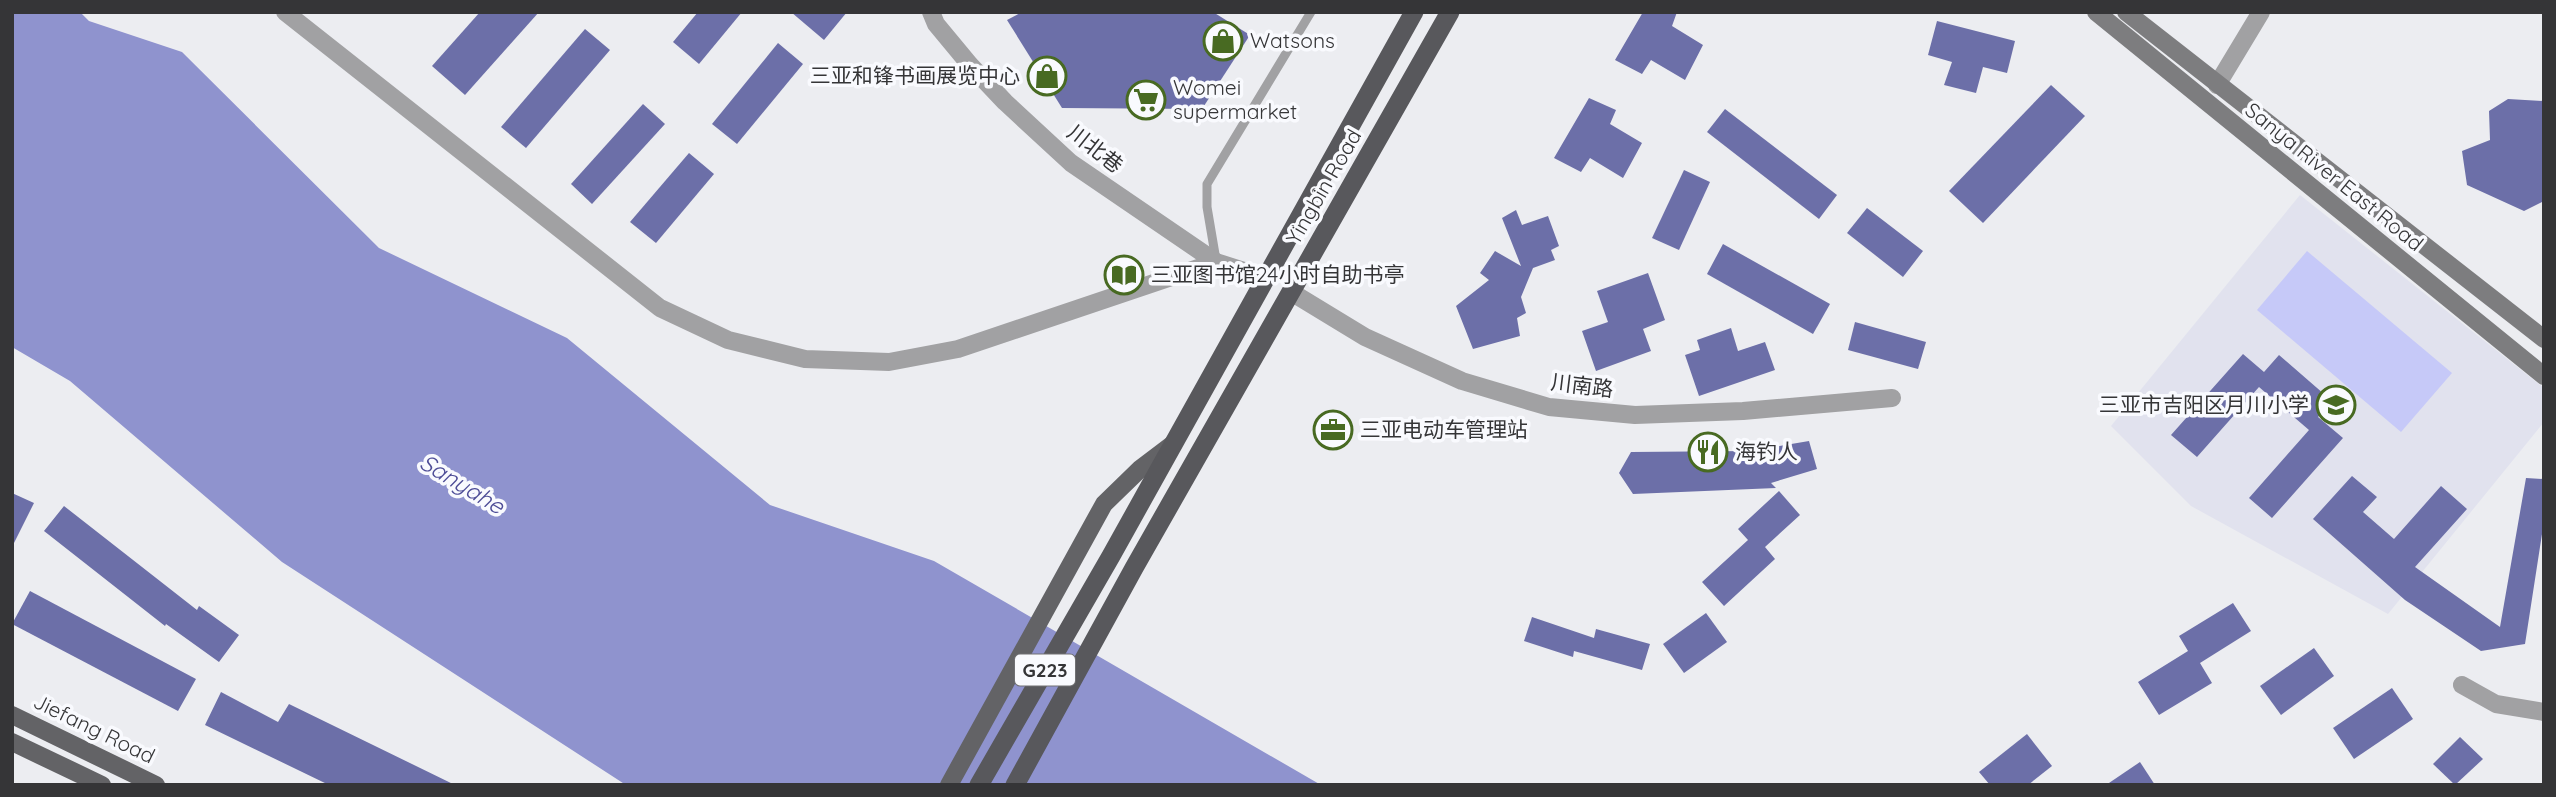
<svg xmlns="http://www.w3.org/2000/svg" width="2556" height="797" viewBox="0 0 2556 797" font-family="Quicksand,'Noto Sans SC',sans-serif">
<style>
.built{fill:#e1e2ee}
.green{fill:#c6c9f8}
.water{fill:#8f93ce}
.building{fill:#6c6fa8}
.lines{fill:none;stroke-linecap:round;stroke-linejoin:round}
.service{stroke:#a1a1a3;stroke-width:9}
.minor{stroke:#a1a1a3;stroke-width:18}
.secondary{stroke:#7d7d7f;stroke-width:18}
.primary{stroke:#636366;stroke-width:18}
.trunk{stroke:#58585c;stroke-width:19}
.labels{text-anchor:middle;stroke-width:7;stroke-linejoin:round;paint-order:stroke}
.shield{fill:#f9fafe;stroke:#707073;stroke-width:2}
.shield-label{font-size:19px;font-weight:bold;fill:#353537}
.poi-label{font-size:21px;fill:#353537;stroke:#f9fafe;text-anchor:start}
.street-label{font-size:21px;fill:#353537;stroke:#f9fafe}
.water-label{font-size:23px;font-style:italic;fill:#4e4d97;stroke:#f9fafe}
</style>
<rect width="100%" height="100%" fill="#ecedf1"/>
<polygon class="built" points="2300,195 2544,388 2544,422 2388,614 2191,506 2111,426"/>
<polygon class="green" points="2307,251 2452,373 2401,432 2257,310"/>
<polygon class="water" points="12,12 80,12 89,21 182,52 379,248 567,338 770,505 934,561 1321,785 626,785 282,562 70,381 12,347"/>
<g class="building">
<polygon points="480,12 539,12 465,95 432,66"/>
<polygon points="698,12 742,12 699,64 673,42"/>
<polygon points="791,12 847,12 824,40"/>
<polygon points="1022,12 1213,12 1250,35 1202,109 1062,108 1007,20"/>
<polygon points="1643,12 1677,12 1672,26 1703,45 1685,80 1651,60 1642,74 1615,60"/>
<polygon points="1937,21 2015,41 2007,73 1983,67 1976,93 1944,85 1952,62 1928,55"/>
<polygon points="585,29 610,50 526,148 501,127"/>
<polygon points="778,43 803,64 737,144 712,124"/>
<polygon points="2051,85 2085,116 1983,223 1949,191"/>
<polygon points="1589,98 1616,110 1610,124 1642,143 1623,178 1590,158 1581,172 1554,158"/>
<polygon points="2508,99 2544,101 2544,201 2524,211 2467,185 2462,151 2490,140 2489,111"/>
<polygon points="643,104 665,124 592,204 571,184"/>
<polygon points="1725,109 1837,195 1819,219 1707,132"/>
<polygon points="689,153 714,174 656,243 630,222"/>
<polygon points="1684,170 1710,182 1679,250 1652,238"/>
<polygon points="1867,208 1923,251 1903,277 1847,233"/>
<polygon points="1516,210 1522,225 1548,216 1559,246 1551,250 1555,260 1533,268 1521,297 1526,313 1517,318 1520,336 1473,349 1456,306 1489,280 1480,273 1495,251 1521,266 1502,218"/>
<polygon points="1723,244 1830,304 1813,334 1707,274"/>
<polygon points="1648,273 1665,320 1643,329 1651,351 1596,371 1582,331 1608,322 1597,291"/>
<polygon points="1855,322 1926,342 1918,369 1848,350"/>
<polygon points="1731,328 1738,351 1765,342 1775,370 1699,396 1685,355 1700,350 1697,340"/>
<polygon points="2243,354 2264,372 2279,355 2332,401 2318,417 2343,438 2272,518 2249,498 2309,430 2259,387 2197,457 2171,435"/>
<polygon points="1809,441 1817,469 1771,483 1776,488 1633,494 1619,473 1631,452 1750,451"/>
<polygon points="2352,476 2377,497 2363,512 2394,539 2441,486 2467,509 2415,567 2500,627 2526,478 2544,479 2544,521 2525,644 2481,651 2405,600 2313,519"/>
<polygon points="1779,491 1800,515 1765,547 1775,559 1724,606 1702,582 1748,540 1738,529"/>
<polygon points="12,493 34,503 12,547"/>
<polygon points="64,506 197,610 199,606 239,635 219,662 166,624 165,626 44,531"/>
<polygon points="30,591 196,679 178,711 12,624"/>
<polygon points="2233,603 2251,631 2200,663 2212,683 2159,715 2138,682 2188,651 2179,636"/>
<polygon points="1706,613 1727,642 1684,673 1663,644"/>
<polygon points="1532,617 1594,638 1596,629 1650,644 1642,670 1574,651 1573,657 1524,641"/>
<polygon points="2314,648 2334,676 2281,715 2260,686"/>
<polygon points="2392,688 2413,719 2354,759 2333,728"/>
<polygon points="221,692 278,722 289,704 455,785 329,785 205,725"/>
<polygon points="2027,734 2052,766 2028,785 1990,785 1979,772"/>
<polygon points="2460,737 2483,759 2455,785 2433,764"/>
<polygon points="2140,762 2155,785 2106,785"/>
</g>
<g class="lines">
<polyline class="service" points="1216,260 1207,207 1207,184 1311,12"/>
<g class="minor">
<polyline points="285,12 660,308 728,340 805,359 889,362 958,349 1216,262"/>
<polyline points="931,12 936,24 970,65 1005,102 1071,163 1216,262 1266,278"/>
<polyline points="2217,85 2261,12"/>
<polyline points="1291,292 1365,337 1462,381 1549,407 1635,415 1743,411 1892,398"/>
<polyline points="2462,685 2496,704 2544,712"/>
</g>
<g class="secondary">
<polyline points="2096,12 2544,376"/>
<polyline points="2126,12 2544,339"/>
</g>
<g class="primary">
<polyline points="12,715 156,785"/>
<polyline points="12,742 102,785"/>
<polyline points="949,785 1104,504 1140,469 1173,444"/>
</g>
<g class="trunk">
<polyline points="979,785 1111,556 1414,12"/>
<polyline points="1015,785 1134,568 1450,12"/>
</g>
</g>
<defs>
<symbol id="shop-ring" viewBox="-11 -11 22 22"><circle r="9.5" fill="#f9fafe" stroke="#486a22" stroke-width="1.5"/><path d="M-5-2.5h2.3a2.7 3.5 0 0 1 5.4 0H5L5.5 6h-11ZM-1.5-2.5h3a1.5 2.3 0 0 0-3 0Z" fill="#486a22"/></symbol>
<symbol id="supermarket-ring" viewBox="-11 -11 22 22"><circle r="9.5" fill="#f9fafe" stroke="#486a22" stroke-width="1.5"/><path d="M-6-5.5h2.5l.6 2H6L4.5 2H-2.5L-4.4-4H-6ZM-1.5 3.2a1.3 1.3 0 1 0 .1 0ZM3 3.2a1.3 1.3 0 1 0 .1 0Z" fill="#486a22"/></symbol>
<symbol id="library-ring" viewBox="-11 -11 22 22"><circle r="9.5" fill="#f9fafe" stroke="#486a22" stroke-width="1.5"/><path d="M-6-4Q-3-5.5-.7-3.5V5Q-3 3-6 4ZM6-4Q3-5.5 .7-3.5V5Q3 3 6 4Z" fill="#486a22"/></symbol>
<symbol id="school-ring" viewBox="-11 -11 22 22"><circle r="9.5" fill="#f9fafe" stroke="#486a22" stroke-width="1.5"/><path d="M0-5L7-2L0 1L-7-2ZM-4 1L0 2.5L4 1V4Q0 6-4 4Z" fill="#486a22"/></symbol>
<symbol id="office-ring" viewBox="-11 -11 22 22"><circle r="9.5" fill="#f9fafe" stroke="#486a22" stroke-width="1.5"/><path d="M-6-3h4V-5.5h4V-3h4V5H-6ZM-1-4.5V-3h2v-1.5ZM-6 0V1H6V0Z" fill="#486a22"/></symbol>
<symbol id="restaurant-ring" viewBox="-11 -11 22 22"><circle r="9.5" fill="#f9fafe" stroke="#486a22" stroke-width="1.5"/><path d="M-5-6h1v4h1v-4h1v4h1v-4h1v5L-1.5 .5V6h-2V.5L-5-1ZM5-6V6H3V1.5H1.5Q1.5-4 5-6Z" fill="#486a22"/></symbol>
</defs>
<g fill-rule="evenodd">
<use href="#shop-ring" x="1201" y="19" width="44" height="44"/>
<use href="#shop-ring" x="1025" y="54" width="44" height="44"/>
<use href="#supermarket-ring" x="1124" y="78" width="44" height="44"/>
<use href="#library-ring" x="1102" y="253" width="44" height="44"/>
<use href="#school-ring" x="2314" y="383" width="44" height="44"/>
<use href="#office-ring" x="1311" y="408" width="44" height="44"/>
<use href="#restaurant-ring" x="1686" y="430" width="44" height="44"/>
</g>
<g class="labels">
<rect class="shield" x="1015" y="654.5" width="60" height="31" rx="5"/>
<g class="shield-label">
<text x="1045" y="677">G223</text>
</g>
<g class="poi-label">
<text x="1250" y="48">Watsons</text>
<text x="1020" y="83" text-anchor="end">三亚和锋书画展览中心</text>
<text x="1173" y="95">Womei<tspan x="1173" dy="24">supermarket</tspan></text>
<text x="1151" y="282">三亚图书馆24小时自助书亭</text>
<text x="2309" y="412" text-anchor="end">三亚市吉阳区月川小学</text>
<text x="1360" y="437">三亚电动车管理站</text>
<text x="1735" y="459">海钓人</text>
</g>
<g class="street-label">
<text transform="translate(1095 149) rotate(38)" y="7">川北巷</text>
<text transform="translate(2334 177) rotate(39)" y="7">Sanya River East Road</text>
<text transform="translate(1324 187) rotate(-60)" y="7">Yingbin Road</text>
<text transform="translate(1582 386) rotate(7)" y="7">川南路</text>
<text transform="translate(94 729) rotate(26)" y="7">Jiefang Road</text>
</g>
<g class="water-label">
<text transform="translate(462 484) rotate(31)" y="8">Sanyahe</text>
</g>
</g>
<rect width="2556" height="797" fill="none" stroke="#353537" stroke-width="28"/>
</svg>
